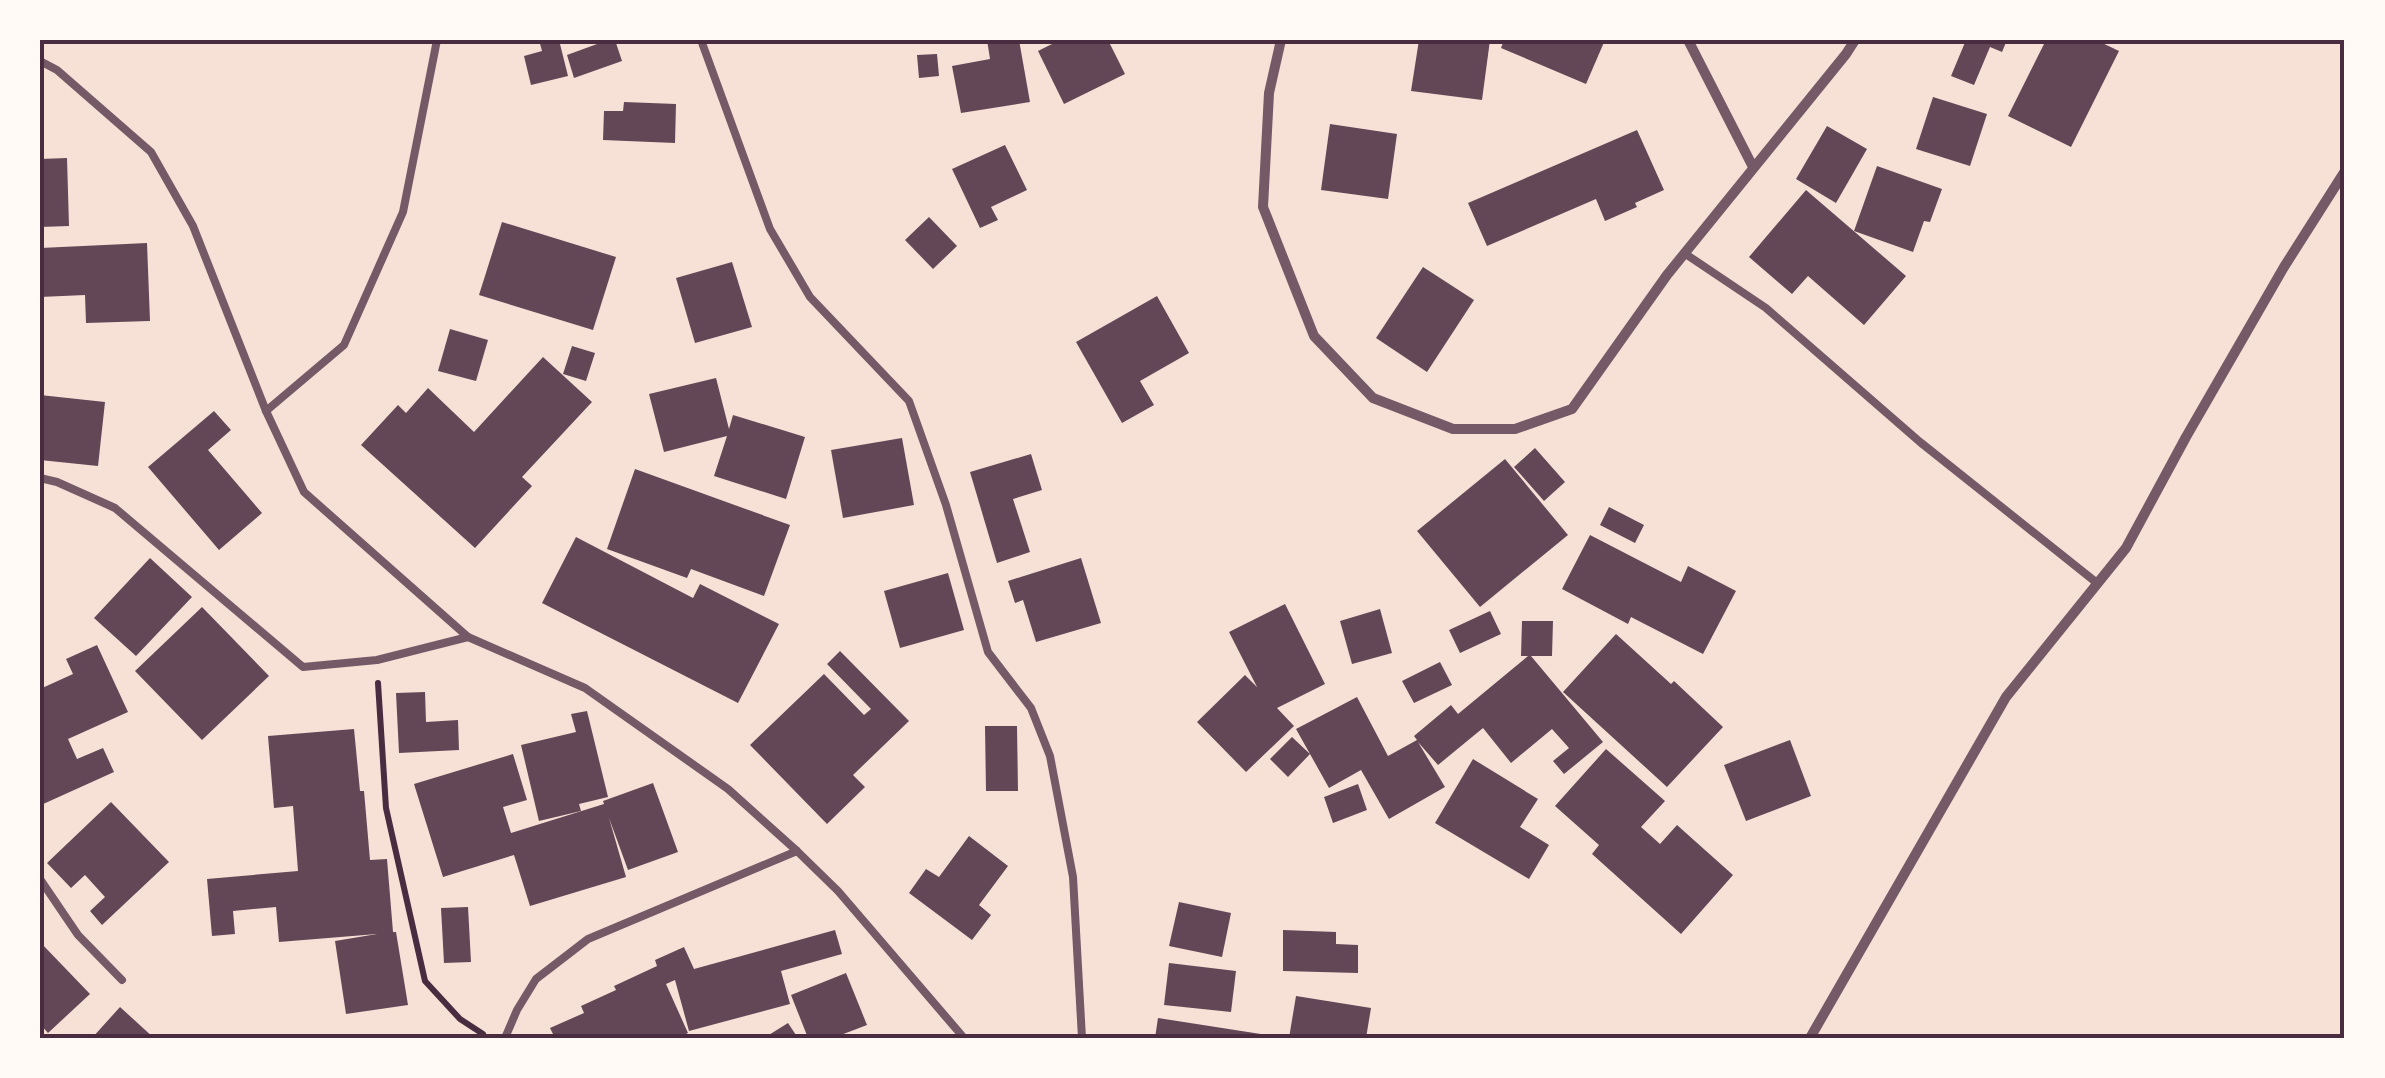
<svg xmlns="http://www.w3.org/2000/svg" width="2385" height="1078" viewBox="0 0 2385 1078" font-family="'IBM Plex Sans',sans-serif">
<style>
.building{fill:#644757}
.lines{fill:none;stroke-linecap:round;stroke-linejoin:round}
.path{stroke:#4a2c40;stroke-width:6}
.service{stroke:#755966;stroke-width:8}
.minor{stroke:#755966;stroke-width:10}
.neatline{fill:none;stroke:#4a2c40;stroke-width:4}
</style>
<rect width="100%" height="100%" fill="#f7e1d7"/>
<g class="building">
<polygon points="539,40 559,40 568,76 531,85 524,56 542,51"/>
<polygon points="608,40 615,40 622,61 574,78 567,55"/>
<polygon points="987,40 1019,40 1030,102 961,113 952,66 990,59"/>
<polygon points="1060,40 1108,40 1125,74 1064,104 1038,51"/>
<polygon points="1419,40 1490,40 1482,100 1411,91"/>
<polygon points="1504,40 1605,40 1586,84 1501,48"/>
<polygon points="1966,40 2007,40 2002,52 1990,47 1974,85 1951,76"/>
<polygon points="2046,40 2096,40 2119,51 2071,147 2008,116"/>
<polygon points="937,54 939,76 919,78 917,55"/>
<polygon points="1933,97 1987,114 1970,166 1916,149"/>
<polygon points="624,102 676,104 675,143 603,140 604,111 623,111"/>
<polygon points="1330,124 1397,134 1388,199 1321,190"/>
<polygon points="1827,126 1867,149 1836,203 1796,179"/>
<polygon points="1637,130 1664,190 1635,203 1637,207 1605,221 1596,199 1487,246 1468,203"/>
<polygon points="1005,145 1027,190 991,207 998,220 980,228 952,169"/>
<polygon points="67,158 69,226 40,227 40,159"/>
<polygon points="1877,166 1942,189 1930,222 1924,221 1913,252 1854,231"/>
<polygon points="1806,190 1906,276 1864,325 1808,276 1792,294 1749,257"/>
<polygon points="929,217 957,246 933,269 905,240"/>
<polygon points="502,222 616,257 593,330 479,295"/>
<polygon points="147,243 150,321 86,323 85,295 40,297 40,248"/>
<polygon points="732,262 752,327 695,343 676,278"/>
<polygon points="1423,267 1474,300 1427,372 1376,338"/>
<polygon points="1157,296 1189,353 1140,381 1154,405 1122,423 1076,342"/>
<polygon points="450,329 488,340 476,381 438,371"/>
<polygon points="572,346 595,353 586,381 563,374"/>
<polygon points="543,357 592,402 522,477 532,486 475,548 361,445 398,405 406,413 428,388 474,432"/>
<polygon points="716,378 729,429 733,415 805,437 786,499 714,476 727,436 664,452 649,394"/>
<polygon points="40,395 105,402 98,466 40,460"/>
<polygon points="214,411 231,430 208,450 262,513 219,550 148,467"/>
<polygon points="902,438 914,505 843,518 831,450"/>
<polygon points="1535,448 1565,482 1544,501 1514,467"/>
<polygon points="1031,454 1042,490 1013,499 1030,552 997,563 970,472"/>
<polygon points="1505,459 1568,535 1480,607 1417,531"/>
<polygon points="635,469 790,525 764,596 691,569 687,578 607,549"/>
<polygon points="1609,507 1644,525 1635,543 1600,525"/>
<polygon points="1590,535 1681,582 1688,566 1736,591 1703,654 1631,617 1628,624 1562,589"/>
<polygon points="576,537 693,598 700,584 779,624 738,703 542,603"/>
<polygon points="150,558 192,597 136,656 94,618"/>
<polygon points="1081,558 1101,623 1036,642 1023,600 1015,603 1008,581"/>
<polygon points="948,573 964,630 900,648 884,591"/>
<polygon points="1285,604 1325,684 1277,708 1294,726 1246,772 1197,722 1245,675 1257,687 1229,632"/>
<polygon points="202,607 269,676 202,740 135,671"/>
<polygon points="1380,609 1392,653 1352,664 1340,621"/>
<polygon points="1490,611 1501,634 1460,653 1449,630"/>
<polygon points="1522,621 1553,621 1552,656 1531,656 1603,742 1564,774 1553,761 1569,748 1552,729 1511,763 1483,728 1438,765 1418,742 1445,787 1389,819 1361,770 1329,788 1310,754 1288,777 1270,759 1292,737 1310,754 1296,729 1357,697 1388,756 1417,740 1414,736 1451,705 1458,714 1528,656 1521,656"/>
<polygon points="1616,634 1671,684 1674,681 1723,727 1667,787 1563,692"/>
<polygon points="97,645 128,712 68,739 77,759 103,748 114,772 41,805 40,689 73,674 66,659"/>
<polygon points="840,651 909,721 853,775 865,787 827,824 750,745 824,674 864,715 871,709 827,664"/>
<polygon points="1440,662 1452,685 1414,703 1402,681"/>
<polygon points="425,692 426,722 458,720 459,750 399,753 396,693"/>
<polygon points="587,711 608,797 579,804 581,811 539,821 521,745 576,732 571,714"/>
<polygon points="985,726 1017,726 1018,791 986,791"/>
<polygon points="354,729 360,791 364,791 370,860 387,859 393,932 396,932 408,1005 346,1014 335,941 377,934 279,942 276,907 233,911 235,934 212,936 207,879 298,871 293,806 274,808 268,736"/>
<polygon points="1790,740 1811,796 1746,821 1724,765"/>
<polygon points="1606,749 1665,801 1641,827 1660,844 1677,825 1733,875 1681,934 1592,854 1599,845 1555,806"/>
<polygon points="513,754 527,800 503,807 511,833 604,804 603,801 653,783 678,852 628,870 609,818 626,877 530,906 514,855 443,877 414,784"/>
<polygon points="1473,759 1538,799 1520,827 1549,845 1529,879 1435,823"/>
<polygon points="1358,784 1367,810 1333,823 1324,797"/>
<polygon points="111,802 169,862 102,925 90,911 105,897 85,875 71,888 47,863"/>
<polygon points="969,836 1008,866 979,905 991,915 972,940 909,893 926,869 939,877"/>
<polygon points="1179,902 1231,913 1222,957 1169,946"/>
<polygon points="468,907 471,962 444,963 441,908"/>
<polygon points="835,930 842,954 781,971 790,1004 689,1031 675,980 666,984 688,1033 678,1038 555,1038 550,1028 584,1013 581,1006 616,990 614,986 657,966 655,960 684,947 694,969"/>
<polygon points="1283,930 1336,932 1336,944 1358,945 1358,973 1283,971"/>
<polygon points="40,942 90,994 48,1033 40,1024"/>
<polygon points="1169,963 1236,971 1231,1012 1164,1005"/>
<polygon points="846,973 867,1025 833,1038 808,1038 791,995"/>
<polygon points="1296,996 1371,1008 1366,1038 1289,1038"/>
<polygon points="120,1007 154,1038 92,1038"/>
<polygon points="1158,1018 1274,1036 1274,1038 1155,1038"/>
<polygon points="788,1023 798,1038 764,1038"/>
</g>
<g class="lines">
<polyline class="path" points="378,683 386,808 425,981 460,1019 483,1034"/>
<g class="service">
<polyline points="701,40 770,229 810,297 909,401 946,505 988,652 1031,708 1050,756 1073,877 1082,1038"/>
<polyline points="40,61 57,70 151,152 193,226 266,411 304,492 468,637 585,688 728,789 797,851 838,891 964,1038"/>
<polyline points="1684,253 1766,308 1920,442 2097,583"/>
<polyline points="266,411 344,345 403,212 437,40"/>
<polyline points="40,478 57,482 115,508 303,667 377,660 468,637"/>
<polyline points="40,879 78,935 122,980"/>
<polyline points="505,1038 517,1010 536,979 588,939 797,851"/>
</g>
<g class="minor">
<polyline points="1281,40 1269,93 1263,207 1314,336 1373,398 1453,429 1515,429 1572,409 1667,275 1846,54 1855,40"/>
<polyline points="1688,40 1753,167"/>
<polyline points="1810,1038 2006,697 2126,548 2186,437 2284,267 2345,171"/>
</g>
</g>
<rect width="2385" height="1078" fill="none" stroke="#fffaf5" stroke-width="85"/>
<rect x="42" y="42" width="2300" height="994" class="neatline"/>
</svg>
